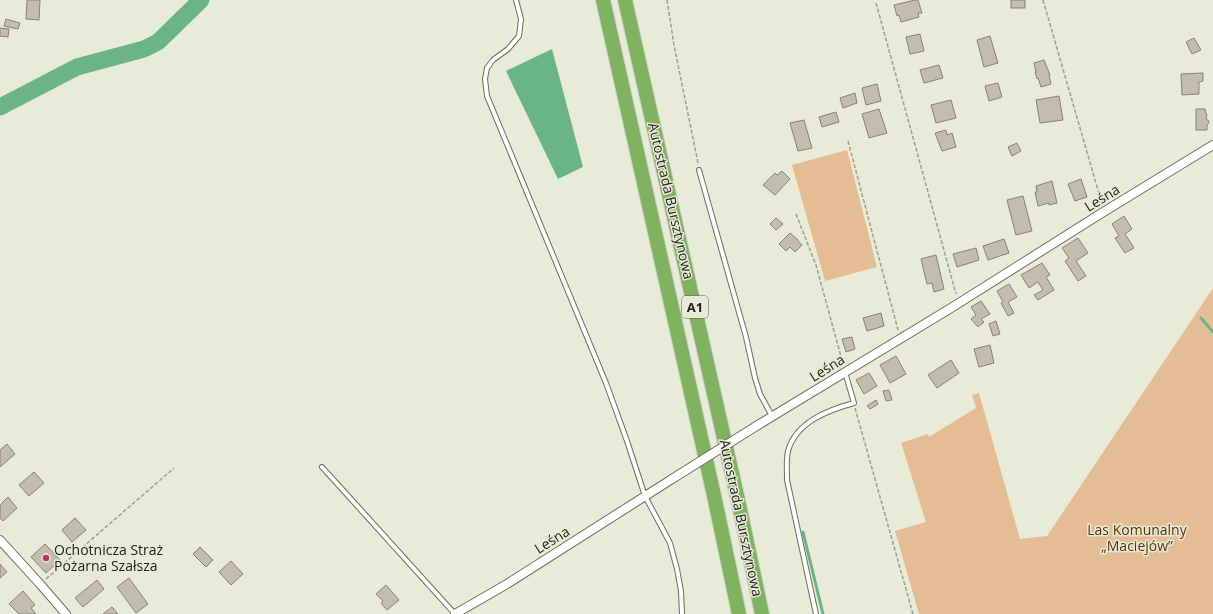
<svg xmlns="http://www.w3.org/2000/svg" width="1213" height="614" viewBox="0 0 1213 614" font-family="'Open Sans',sans-serif">
<style>
.green{fill:#e4bd95}
.water{fill:#6ab487}
.lines{fill:none;stroke-linecap:round;stroke-linejoin:round}
.stream{stroke:#6ab487;stroke-width:3}
.river{stroke:#6ab487;stroke-width:17}
.building{fill:#c3bdad;stroke:#888273}
.service-casing{stroke:#6b6d5d;stroke-width:6}
.minor-casing{stroke:#6b6d5d;stroke-width:10}
.motorway-casing{stroke:#cececd;stroke-width:16}
.path{stroke:#9d9f91;stroke-width:1.5;stroke-dasharray:4 2;stroke-linecap:butt}
.service{stroke:#fff;stroke-width:4}
.minor{stroke:#fff;stroke-width:8}
.motorway{stroke:#80b25f;stroke-width:14}
.minor-bridge-casing{stroke:#6b6d5d;stroke-width:10;stroke-linecap:butt}
.minor-bridge{stroke:#fff;stroke-width:8}
.poi-dot{fill:#be3268;stroke:#e9ebd9;stroke-width:1.5}
.labels{text-anchor:middle;stroke-width:3;stroke-linejoin:round;paint-order:stroke}
.shield{fill:#e9ebd9;stroke:#5d5e54;stroke-width:1}
.shield-label{font-size:13px;font-weight:bold;fill:#21221b}
.street-label{font-size:14px;fill:#21221b;stroke:#e9ebd9}
.park-label{font-size:14px;fill:#563300;stroke:#e9ebd9}
.poi-label{font-size:14px;fill:#21221b;stroke:#e9ebd9;text-anchor:start}
</style>
<rect width="100%" height="100%" fill="#e9ebd9"/>
<g class="green">
<polygon points="847,150 877,267 825,281 792,165"/>
<polygon points="1213,288 1213,614 919,614 895,531 926,522 901,443 928,434 929,437 976,408 972,395 979,393 1020,539 1047,536"/>
</g>
<polygon class="water" points="552,49 583,167 558,179 506,71"/>
<g class="lines">
<g class="stream">
<polyline points="1201,318 1213,332"/>
<polyline points="803,532 823,614"/>
</g>
<polyline class="river" points="0,107 77,67 144,49 158,42 201,0"/>
</g>
<g class="building">
<polygon points="27,0 40,0 39,20 26,19"/>
<polygon points="915,0 918,0 922,13 918,13 919,17 901,22 899,15 897,16 894,5"/>
<rect x="1011" y="0" width="14" height="8"/>
<polygon points="6,19 20,23 18,29 4,26"/>
<polygon points="0,28 9,29 8,37 0,36"/>
<polygon points="920,34 924,51 910,54 906,37"/>
<polygon points="990,36 998,63 984,67 977,40"/>
<polygon points="1194,38 1201,50 1192,54 1186,42"/>
<polygon points="1044,60 1050,75 1049,75 1051,84 1041,87 1038,78 1037,79 1035,72 1036,72 1034,63"/>
<polygon points="939,65 943,78 924,83 920,70"/>
<polygon points="1203,73 1203,81 1199,82 1199,94 1182,95 1181,74"/>
<polygon points="998,83 1002,97 989,101 985,86"/>
<polygon points="877,84 881,101 866,105 862,88"/>
<polygon points="855,93 857,103 843,108 840,98"/>
<polygon points="1059,96 1063,120 1040,123 1036,100"/>
<polygon points="951,100 956,118 936,123 931,105"/>
<polygon points="879,109 887,133 869,138 862,114"/>
<polygon points="1196,109 1205,109 1206,114 1207,114 1206,119 1209,121 1209,123 1207,125 1207,130 1196,130"/>
<polygon points="836,112 839,122 822,127 819,117"/>
<polygon points="804,120 812,148 798,151 790,123"/>
<polygon points="946,130 947,135 952,133 956,147 942,151 935,133"/>
<polygon points="1017,143 1021,151 1012,156 1008,147"/>
<polygon points="782,171 790,179 775,195 763,185 775,173 777,175"/>
<polygon points="1081,179 1087,197 1075,201 1068,184"/>
<polygon points="1052,181 1057,203 1049,205 1049,203 1038,206 1035,192 1037,192 1036,186"/>
<polygon points="1023,196 1032,231 1016,235 1007,200"/>
<polygon points="1124,216 1132,229 1125,234 1134,248 1125,253 1115,238 1119,236 1112,224"/>
<polygon points="776,218 783,224 776,230 770,224"/>
<polygon points="790,233 798,240 798,241 802,245 795,252 790,247 786,251 779,244"/>
<polygon points="1078,238 1088,253 1076,261 1086,276 1078,281 1065,261 1069,258 1062,248"/>
<polygon points="1004,239 1009,253 988,260 983,246"/>
<polygon points="976,248 979,260 957,267 953,254"/>
<polygon points="936,255 944,289 934,292 932,283 927,284 921,259"/>
<polygon points="1042,263 1050,275 1046,277 1054,290 1038,300 1034,295 1043,290 1038,282 1029,288 1021,275"/>
<polygon points="1009,284 1017,297 1008,302 1014,313 1008,316 1001,303 1003,302 997,291"/>
<polygon points="981,301 990,314 981,319 984,322 978,327 971,319 976,315 971,307"/>
<polygon points="881,313 884,326 867,331 863,318"/>
<polygon points="996,321 1000,334 993,336 989,324"/>
<polygon points="852,337 855,349 846,352 842,339"/>
<polygon points="990,345 994,363 979,367 974,349"/>
<polygon points="896,356 906,374 890,383 880,365"/>
<polygon points="951,360 959,373 937,388 928,375"/>
<polygon points="869,373 877,386 864,394 856,380"/>
<polygon points="889,390 892,400 886,401 883,391"/>
<polygon points="876,400 878,404 870,409 867,406"/>
<polygon points="7,444 15,454 0,467 0,450"/>
<polygon points="34,472 44,483 29,496 19,485"/>
<polygon points="8,497 17,508 3,521 0,518 0,505"/>
<polygon points="75,518 86,530 72,542 62,530"/>
<polygon points="45,544 60,560 46,573 31,557"/>
<polygon points="200,547 213,560 206,567 193,554"/>
<polygon points="231,561 243,574 231,585 219,572"/>
<polygon points="0,564 7,572 0,578"/>
<polygon points="129,578 148,604 136,613 117,587"/>
<polygon points="97,580 104,589 83,607 75,598"/>
<polygon points="386,585 399,600 387,610 381,603 383,601 376,594"/>
<polygon points="23,591 35,605 31,608 36,614 19,614 9,604"/>
<polygon points="112,607 118,614 103,614"/>
</g>
<g class="lines">
<defs>
<g id="service">
<polyline points="516,0 521,19 519,36 508,49 493,60 487,68 485,79 487,96 606,383 627,441 645,496 670,543 677,569 681,591 682,614"/>
<polyline points="699,170 746,337 755,378 760,394 772,416"/>
<polyline points="322,467 455,614"/>
<path d="M816,614L787,480C787,470 786,460 788,451C796,422 828,410 854,403L845,372"/>
</g>
<g id="minor">
<polyline points="758,425 951,308 1105,211 1213,145"/>
<polyline points="0,540 40,584 66,614"/>
<polyline points="455,614 507,584 672,479"/>
</g>
<g id="motorway">
<polyline points="603,0 715,500 739,614"/>
<polyline points="625,0 738,500 762,614"/>
</g>
</defs>
<use href="#service" class="service-casing"/>
<use href="#minor" class="minor-casing"/>
<use href="#motorway" class="motorway-casing"/>
<g class="path">
<polyline points="667,0 674,45 698,163"/>
<polyline points="1043,0 1102,204"/>
<polyline points="876,3 956,294"/>
<polyline points="848,141 898,330"/>
<polyline points="796,214 816,265 843,364"/>
<polyline points="855,408 913,614"/>
<polyline points="46,579 174,468"/>
</g>
<use href="#service" class="service"/>
<use href="#minor" class="minor"/>
<use href="#motorway" class="motorway"/>
<defs>
<polyline id="minor-bridge" points="672,479 758,425"/>
</defs>
<use href="#minor-bridge" class="minor-bridge-casing"/>
<use href="#minor-bridge" class="minor-bridge"/>
</g>
<circle class="poi-dot" cx="46" cy="558" r="4"/>
<g class="labels">
<rect class="shield" x="682" y="296" width="26" height="22" rx="3"/>
<g class="shield-label">
<text x="695" y="312">A1</text>
</g>
<g class="street-label">
<text transform="translate(1102 198) rotate(-32)" y="5">Leśna</text>
<text transform="translate(671 201) rotate(77)" y="5">Autostrada Bursztynowa</text>
<text transform="translate(827 368) rotate(-32)" y="5">Leśna</text>
<text transform="translate(741 518) rotate(78)" y="5">Autostrada Bursztynowa</text>
<text transform="translate(552 540) rotate(-32)" y="5">Leśna</text>
</g>
<g class="park-label">
<text x="1137" y="535">Las Komunalny<tspan x="1137" dy="16">„Maciejów”</tspan></text>
</g>
<g class="poi-label">
<text x="54" y="555">Ochotnicza Straż<tspan x="54" dy="16">Pożarna Szałsza</tspan></text>
</g>
</g>
</svg>
